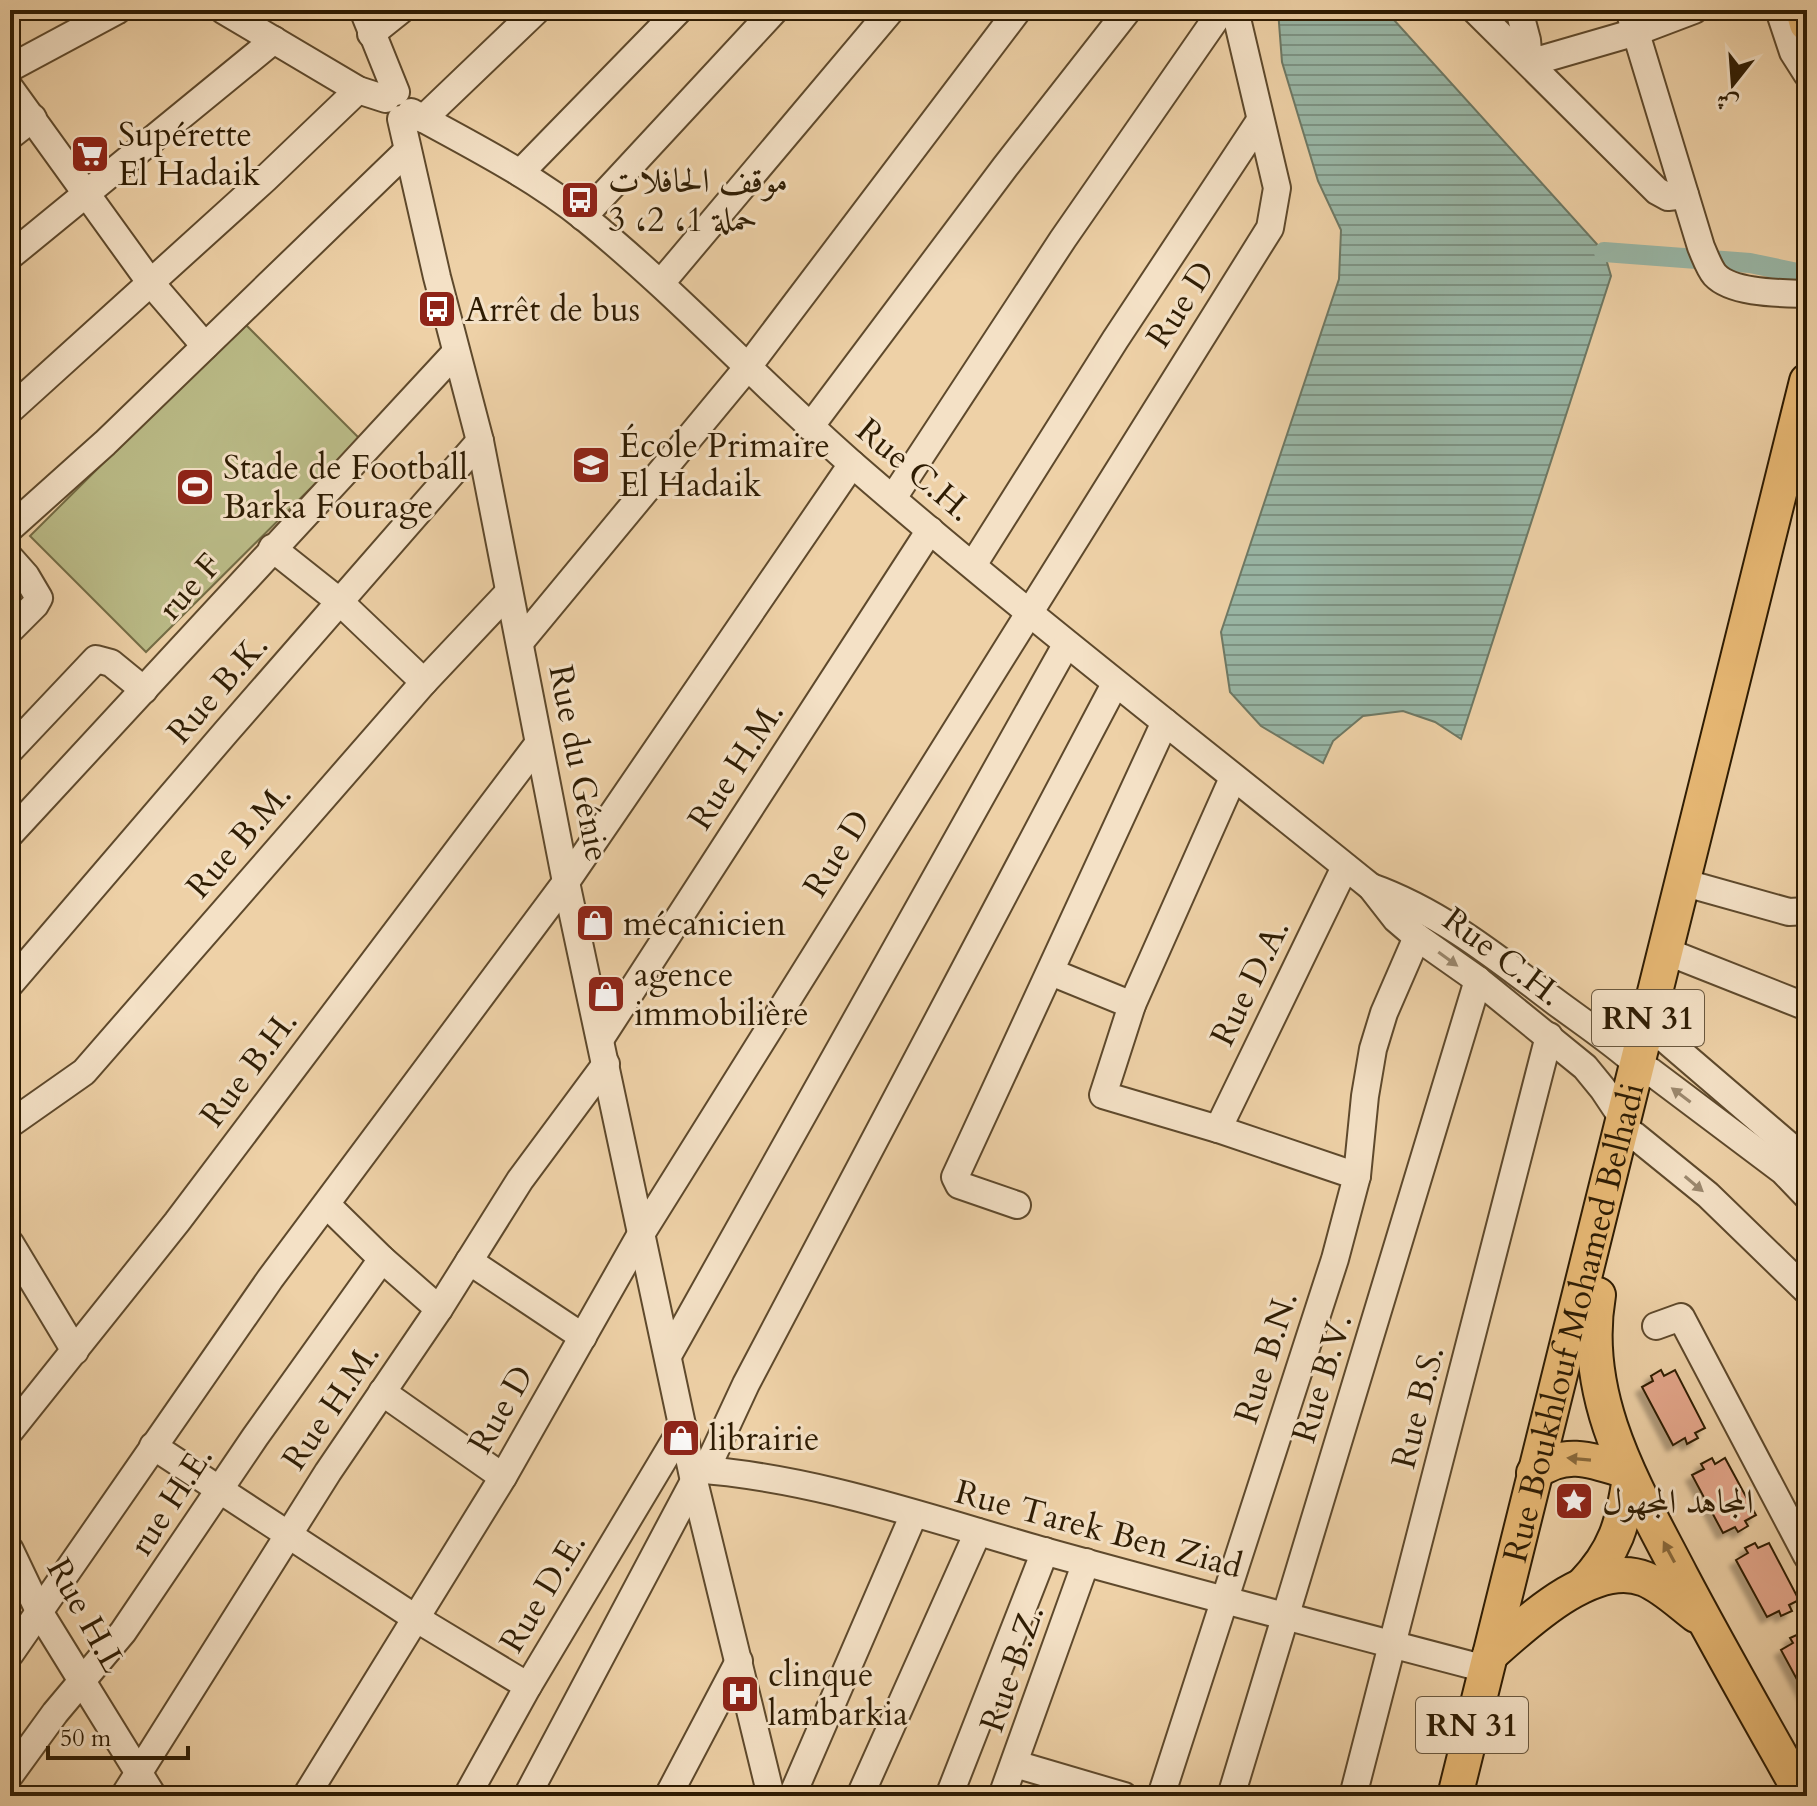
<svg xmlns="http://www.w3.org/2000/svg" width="1817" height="1806" viewBox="0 0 1817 1806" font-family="Cardo,Amiri,serif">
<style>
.grass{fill:#babb87;stroke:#746c45;stroke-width:2}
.water{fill:url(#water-rules);stroke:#6e7965;stroke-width:2}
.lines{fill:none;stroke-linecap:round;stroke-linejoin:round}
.canal{stroke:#99b7a7;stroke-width:20}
.building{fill:#e5a78c;stroke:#2e1c03;stroke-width:2;filter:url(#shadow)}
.minor-casing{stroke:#5e492c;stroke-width:30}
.major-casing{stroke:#2e1c03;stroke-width:38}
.minor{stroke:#f4e1c6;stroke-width:26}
.major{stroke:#e7b874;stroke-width:34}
.oneway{fill:#9b886e}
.oneway2{fill:#8a6a3c}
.labels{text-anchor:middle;stroke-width:6;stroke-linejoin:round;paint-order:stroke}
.shield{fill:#f4e1c6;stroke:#69573e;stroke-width:2}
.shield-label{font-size:32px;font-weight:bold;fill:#2e1c03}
.poi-label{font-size:34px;fill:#2e1c03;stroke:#f4e1c6;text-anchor:start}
.street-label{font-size:34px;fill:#2e1c03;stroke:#f4e1c6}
</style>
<defs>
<pattern id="water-rules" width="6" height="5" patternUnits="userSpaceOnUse" patternTransform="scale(2)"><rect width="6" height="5" fill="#99b7a7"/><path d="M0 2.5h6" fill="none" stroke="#7d9486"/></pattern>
<filter id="shadow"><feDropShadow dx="-6" dy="6" stdDeviation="2" flood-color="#0004"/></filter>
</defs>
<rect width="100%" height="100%" fill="#eed1a7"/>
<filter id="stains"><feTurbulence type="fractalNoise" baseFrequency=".0025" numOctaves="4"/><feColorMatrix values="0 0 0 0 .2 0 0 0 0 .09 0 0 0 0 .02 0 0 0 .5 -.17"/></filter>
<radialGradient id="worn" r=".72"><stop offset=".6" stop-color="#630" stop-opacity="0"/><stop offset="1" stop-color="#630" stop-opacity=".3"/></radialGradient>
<polygon class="grass" points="244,323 360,439 146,652 30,536"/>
<polygon class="water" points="1278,10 1385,10 1604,252 1611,276 1461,739 1435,722 1403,711 1363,716 1333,741 1323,763 1261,726 1230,692 1221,632 1339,279 1341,230 1318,181 1282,62"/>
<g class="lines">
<polyline class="canal" points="1604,252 1750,263 1807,275"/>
</g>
<g class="building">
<polygon points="1661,1370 1664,1376 1675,1370 1705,1428 1695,1433 1698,1438 1687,1444 1685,1438 1673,1445 1642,1387 1653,1381 1651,1376"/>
<polygon points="1712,1458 1715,1464 1725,1458 1756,1515 1745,1521 1748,1526 1738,1532 1735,1527 1723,1533 1692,1475 1704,1469 1701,1464"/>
<polygon points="1755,1543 1758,1548 1769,1543 1799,1600 1789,1605 1792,1611 1781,1616 1779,1611 1767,1617 1736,1560 1748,1553 1745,1548"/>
<polygon points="10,1599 24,1623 10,1641"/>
<polygon points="1801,1633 1804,1638 1807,1637 1807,1698 1781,1650 1793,1643 1790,1638"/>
</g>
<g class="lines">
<defs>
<g id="minor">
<polyline points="223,10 358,90 386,99"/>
<polyline points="363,10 396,92"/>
<polyline points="1475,10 1657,191 1668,197 1685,195"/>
<polyline points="1519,10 1527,40 1529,63 1636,32 1694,10"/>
<path d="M1629,10L1701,247C1705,256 1709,268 1715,275C1733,294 1783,293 1807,294"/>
<polyline points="1779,10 1793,52 1807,74"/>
<polyline points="371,34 401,10"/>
<polyline points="10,68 118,10"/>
<polyline points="10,88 150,282 205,346"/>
<path d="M411,112C471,145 533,176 586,219C679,295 761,384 851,463C1020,610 1197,746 1371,887L1396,919L1417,937L1478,980L1585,1067L1603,1089L1623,1119"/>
<polyline points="401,119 437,277 480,441 566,882 694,1481 771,1796"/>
<polyline points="423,119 537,10"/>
<polyline points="10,136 33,118"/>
<polyline points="520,173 679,10"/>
<polyline points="583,217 775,10"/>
<polyline points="10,256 274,40"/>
<polyline points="661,283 891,10"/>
<polyline points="10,410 265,179 358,90"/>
<polyline points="810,427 1005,167 1128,10"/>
<polyline points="893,498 1063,239 1222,10"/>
<polyline points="10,528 105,443 407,151"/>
<polyline points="272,548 340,602 424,682"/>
<polyline points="10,558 26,576 39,598 35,605 10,630"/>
<polyline points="973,565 1115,340 1259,122"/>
<polyline points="521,641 747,368 1018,10"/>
<polyline points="10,750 96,659 111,663 144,690"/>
<polyline points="1233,778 1132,1005 1103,1095 1218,1129 1357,1176"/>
<polyline points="10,834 456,352"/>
<polyline points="1696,886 1789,912 1807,911"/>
<path d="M1371,887C1439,911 1496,957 1553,1000C1581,1021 1610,1040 1636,1063"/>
<polyline points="1678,956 1807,1007"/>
<polyline points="1051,972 1132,1005"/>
<polyline points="10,984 226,732 480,441"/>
<polyline points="1659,1034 1807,1161"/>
<polyline points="601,1038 930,530"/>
<polyline points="1650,1071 1783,1171 1807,1196"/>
<polyline points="10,1124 84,1072 424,682 509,592"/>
<polyline points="1218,1129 1345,867"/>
<polyline points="1634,1135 1708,1195 1807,1291"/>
<polyline points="327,1205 382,1259 439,1309"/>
<polyline points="1017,1205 959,1185 955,1177 1165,722"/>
<polyline points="10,1243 75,1351"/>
<polyline points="469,1261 583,1337"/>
<polyline points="1656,1326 1681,1317 1807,1556"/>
<polyline points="669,1354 1066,645"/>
<polyline points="382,1392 503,1477"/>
<polyline points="10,1431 177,1222 538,744"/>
<polyline points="153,1446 417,1619 528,1686"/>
<path d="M692,1469C811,1477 925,1517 1040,1550C1188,1591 1337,1630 1486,1669"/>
<polyline points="706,1470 746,1384 1115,684"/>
<polyline points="10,1550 40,1613 153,1796"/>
<polyline points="10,1654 270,1279 566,882 852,464"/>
<polyline points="1015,1764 1124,1796"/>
<polyline points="10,1775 55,1713 123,1632 255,1437 382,1259"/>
<polyline points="124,1796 328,1472 439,1309 520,1180 606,1064"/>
<polyline points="306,1796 503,1477 641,1234 1270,228 1277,188 1235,10"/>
<polyline points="467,1796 528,1686 683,1427"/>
<polyline points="527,1796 694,1481"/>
<polyline points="668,1796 739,1661"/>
<polyline points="792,1796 914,1514"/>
<polyline points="860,1796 978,1532"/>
<polyline points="949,1796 1045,1551"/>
<polyline points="1002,1796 1086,1562"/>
<polyline points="1161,1796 1335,1259 1357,1176 1365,1096 1373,1049 1384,1013 1417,937"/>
<polyline points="1231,1796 1478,980"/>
<polyline points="1353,1796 1549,1036"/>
</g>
<g id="major">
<polyline points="1803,10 1807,24"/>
<path d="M1598,1295C1580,1399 1635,1487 1681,1576C1720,1650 1762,1723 1803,1796"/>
<path d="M1534,1473C1565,1449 1592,1460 1626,1471"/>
<path d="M1583,1585C1616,1551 1623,1523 1630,1478"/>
<path d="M1490,1655C1526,1623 1594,1558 1645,1579C1664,1587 1680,1603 1696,1615"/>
<path id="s1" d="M1455,1796L1807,381"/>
</g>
</defs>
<use href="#minor" class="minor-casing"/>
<use href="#major" class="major-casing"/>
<use href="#minor" class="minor"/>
<use href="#major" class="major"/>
</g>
<defs><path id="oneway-solid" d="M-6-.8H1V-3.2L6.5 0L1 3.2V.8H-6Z" transform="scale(2)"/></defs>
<g class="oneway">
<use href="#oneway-solid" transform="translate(1448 959) rotate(36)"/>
<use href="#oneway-solid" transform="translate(1681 1095) rotate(-143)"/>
<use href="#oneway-solid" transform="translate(1694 1184) rotate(40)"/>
</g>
<g class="oneway2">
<use href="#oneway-solid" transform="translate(1579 1459) rotate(-175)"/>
<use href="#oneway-solid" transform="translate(1669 1552) rotate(-118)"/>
</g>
<defs>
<symbol id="supermarket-square" viewBox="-11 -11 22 22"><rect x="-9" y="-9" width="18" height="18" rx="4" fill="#8f2418" stroke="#f4e1c6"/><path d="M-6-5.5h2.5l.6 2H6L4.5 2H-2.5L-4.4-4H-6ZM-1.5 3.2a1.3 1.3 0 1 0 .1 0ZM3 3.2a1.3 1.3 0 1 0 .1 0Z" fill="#fff"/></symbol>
<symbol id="bus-square" viewBox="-11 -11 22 22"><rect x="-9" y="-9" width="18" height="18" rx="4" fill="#8f2418" stroke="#f4e1c6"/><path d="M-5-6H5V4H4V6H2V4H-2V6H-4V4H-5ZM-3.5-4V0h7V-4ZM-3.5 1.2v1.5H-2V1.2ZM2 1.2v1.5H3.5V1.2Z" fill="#fff"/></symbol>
<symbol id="school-square" viewBox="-11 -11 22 22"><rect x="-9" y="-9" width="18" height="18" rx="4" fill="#8f2418" stroke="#f4e1c6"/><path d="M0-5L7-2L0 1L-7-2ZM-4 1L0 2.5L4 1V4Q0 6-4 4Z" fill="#fff"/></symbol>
<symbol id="stadium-square" viewBox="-11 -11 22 22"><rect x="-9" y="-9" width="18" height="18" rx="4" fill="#8f2418" stroke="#f4e1c6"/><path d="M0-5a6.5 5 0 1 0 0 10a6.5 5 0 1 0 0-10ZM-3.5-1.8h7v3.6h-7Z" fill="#fff"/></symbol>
<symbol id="shop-square" viewBox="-11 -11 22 22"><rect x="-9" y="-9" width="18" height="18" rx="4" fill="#8f2418" stroke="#f4e1c6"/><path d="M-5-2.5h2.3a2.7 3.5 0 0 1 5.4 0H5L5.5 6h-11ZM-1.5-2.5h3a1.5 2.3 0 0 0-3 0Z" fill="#fff"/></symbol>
<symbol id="sight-square" viewBox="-11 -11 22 22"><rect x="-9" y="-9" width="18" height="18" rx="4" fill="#8f2418" stroke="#f4e1c6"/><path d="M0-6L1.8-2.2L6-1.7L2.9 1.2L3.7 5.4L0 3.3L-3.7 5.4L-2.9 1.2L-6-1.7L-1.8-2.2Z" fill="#fff"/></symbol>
<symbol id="hospital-square" viewBox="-11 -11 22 22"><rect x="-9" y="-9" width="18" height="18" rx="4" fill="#8f2418" stroke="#f4e1c6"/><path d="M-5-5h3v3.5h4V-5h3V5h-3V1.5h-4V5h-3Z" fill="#fff"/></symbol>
</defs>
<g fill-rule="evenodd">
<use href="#supermarket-square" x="68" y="132" width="44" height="44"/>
<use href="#bus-square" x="558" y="178" width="44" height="44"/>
<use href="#bus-square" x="415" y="287" width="44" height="44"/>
<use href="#school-square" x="569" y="443" width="44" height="44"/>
<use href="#stadium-square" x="173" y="465" width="44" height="44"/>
<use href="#shop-square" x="573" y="901" width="44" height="44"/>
<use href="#shop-square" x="584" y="972" width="44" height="44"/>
<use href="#shop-square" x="659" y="1416" width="44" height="44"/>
<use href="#sight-square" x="1552" y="1479" width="44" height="44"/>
<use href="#hospital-square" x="718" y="1672" width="44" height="44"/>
</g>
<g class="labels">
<g class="shield">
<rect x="1592" y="990" width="112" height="56" rx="6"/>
<rect x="1416" y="1697" width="112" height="56" rx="6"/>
</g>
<g class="shield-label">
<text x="1648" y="1029">RN 31</text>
<text x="1472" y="1736">RN 31</text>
</g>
<g class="poi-label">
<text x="118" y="146">Supérette<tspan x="118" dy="39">El Hadaik</tspan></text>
<text x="608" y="192">موقف الحافلات<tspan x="608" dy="39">حملة 1، 2، 3</tspan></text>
<text x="465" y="321">Arrêt de bus</text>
<text x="619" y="457">École Primaire<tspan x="619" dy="39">El Hadaik</tspan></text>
<text x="223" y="479">Stade de Football<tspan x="223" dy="39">Barka Fourage</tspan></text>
<text x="623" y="935">mécanicien</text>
<text x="634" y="986">agence<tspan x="634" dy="39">immobilière</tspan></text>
<text x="709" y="1450">librairie</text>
<text x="1602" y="1513">المجاهد المجهول</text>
<text x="768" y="1686">clinque<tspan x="768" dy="39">lambarkia</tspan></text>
</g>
<g class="street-label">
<text transform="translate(1180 304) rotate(-57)" y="12">Rue D</text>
<text transform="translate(915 469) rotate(40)" y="12">Rue C.H.</text>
<text transform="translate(189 586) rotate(-48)" y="12">rue F</text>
<text transform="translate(217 688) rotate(-49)" y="12">Rue B.K.</text>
<text transform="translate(580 763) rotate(79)" y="12">Rue du Génie</text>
<text transform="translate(735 765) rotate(-57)" y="12">Rue H.M.</text>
<text transform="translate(238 840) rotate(-49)" y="12">Rue B.M.</text>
<text transform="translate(836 853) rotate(-58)" y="12">Rue D</text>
<text transform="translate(1503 956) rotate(37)" y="12">Rue C.H.</text>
<text transform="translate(1249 982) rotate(-64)" y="12">Rue D.A.</text>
<text transform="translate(248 1068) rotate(-53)" y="12">Rue B.H.</text>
<text dy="12" stroke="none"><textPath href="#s1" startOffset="488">Rue Boukhlouf Mohamed Belhadi</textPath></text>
<text transform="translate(1265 1357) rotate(-72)" y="12">Rue B.N.</text>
<text transform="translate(1321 1378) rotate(-73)" y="12">Rue B.V.</text>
<text transform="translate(330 1406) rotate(-56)" y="12">Rue H.M.</text>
<text transform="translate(1417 1407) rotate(-76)" y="12">Rue B.S.</text>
<text transform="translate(500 1409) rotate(-60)" y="12">Rue D</text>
<text transform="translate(170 1500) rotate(-57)" y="12">rue H.E.</text>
<text transform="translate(1099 1528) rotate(15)" y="12">Rue Tarek Ben Ziad</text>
<text transform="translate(542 1592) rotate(-59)" y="12">Rue D.E.</text>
<text transform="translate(87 1615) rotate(61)" y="12">Rue H.L</text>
<text transform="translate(1011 1668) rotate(-71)" y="12">Rue B.Z.</text>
</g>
</g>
<rect width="1817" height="1806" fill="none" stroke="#eed1a7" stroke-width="40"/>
<rect x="12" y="12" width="1793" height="1782" fill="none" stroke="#2e1c03" stroke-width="4"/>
<rect x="20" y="20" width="1777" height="1766" fill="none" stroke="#2e1c03" stroke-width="2"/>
<g transform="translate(1733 84) rotate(197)" stroke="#f4e1c6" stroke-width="6" paint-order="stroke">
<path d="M0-6L14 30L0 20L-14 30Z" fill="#2e1c03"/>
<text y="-12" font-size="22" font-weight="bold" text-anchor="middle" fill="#2e1c03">ش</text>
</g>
<path d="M48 1746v12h140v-12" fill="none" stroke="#2e1c03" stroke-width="4"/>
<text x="60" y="1746" font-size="24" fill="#2e1c03" stroke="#f4e1c6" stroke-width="6" paint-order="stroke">50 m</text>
<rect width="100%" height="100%" filter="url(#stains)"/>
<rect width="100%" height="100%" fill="url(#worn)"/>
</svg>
